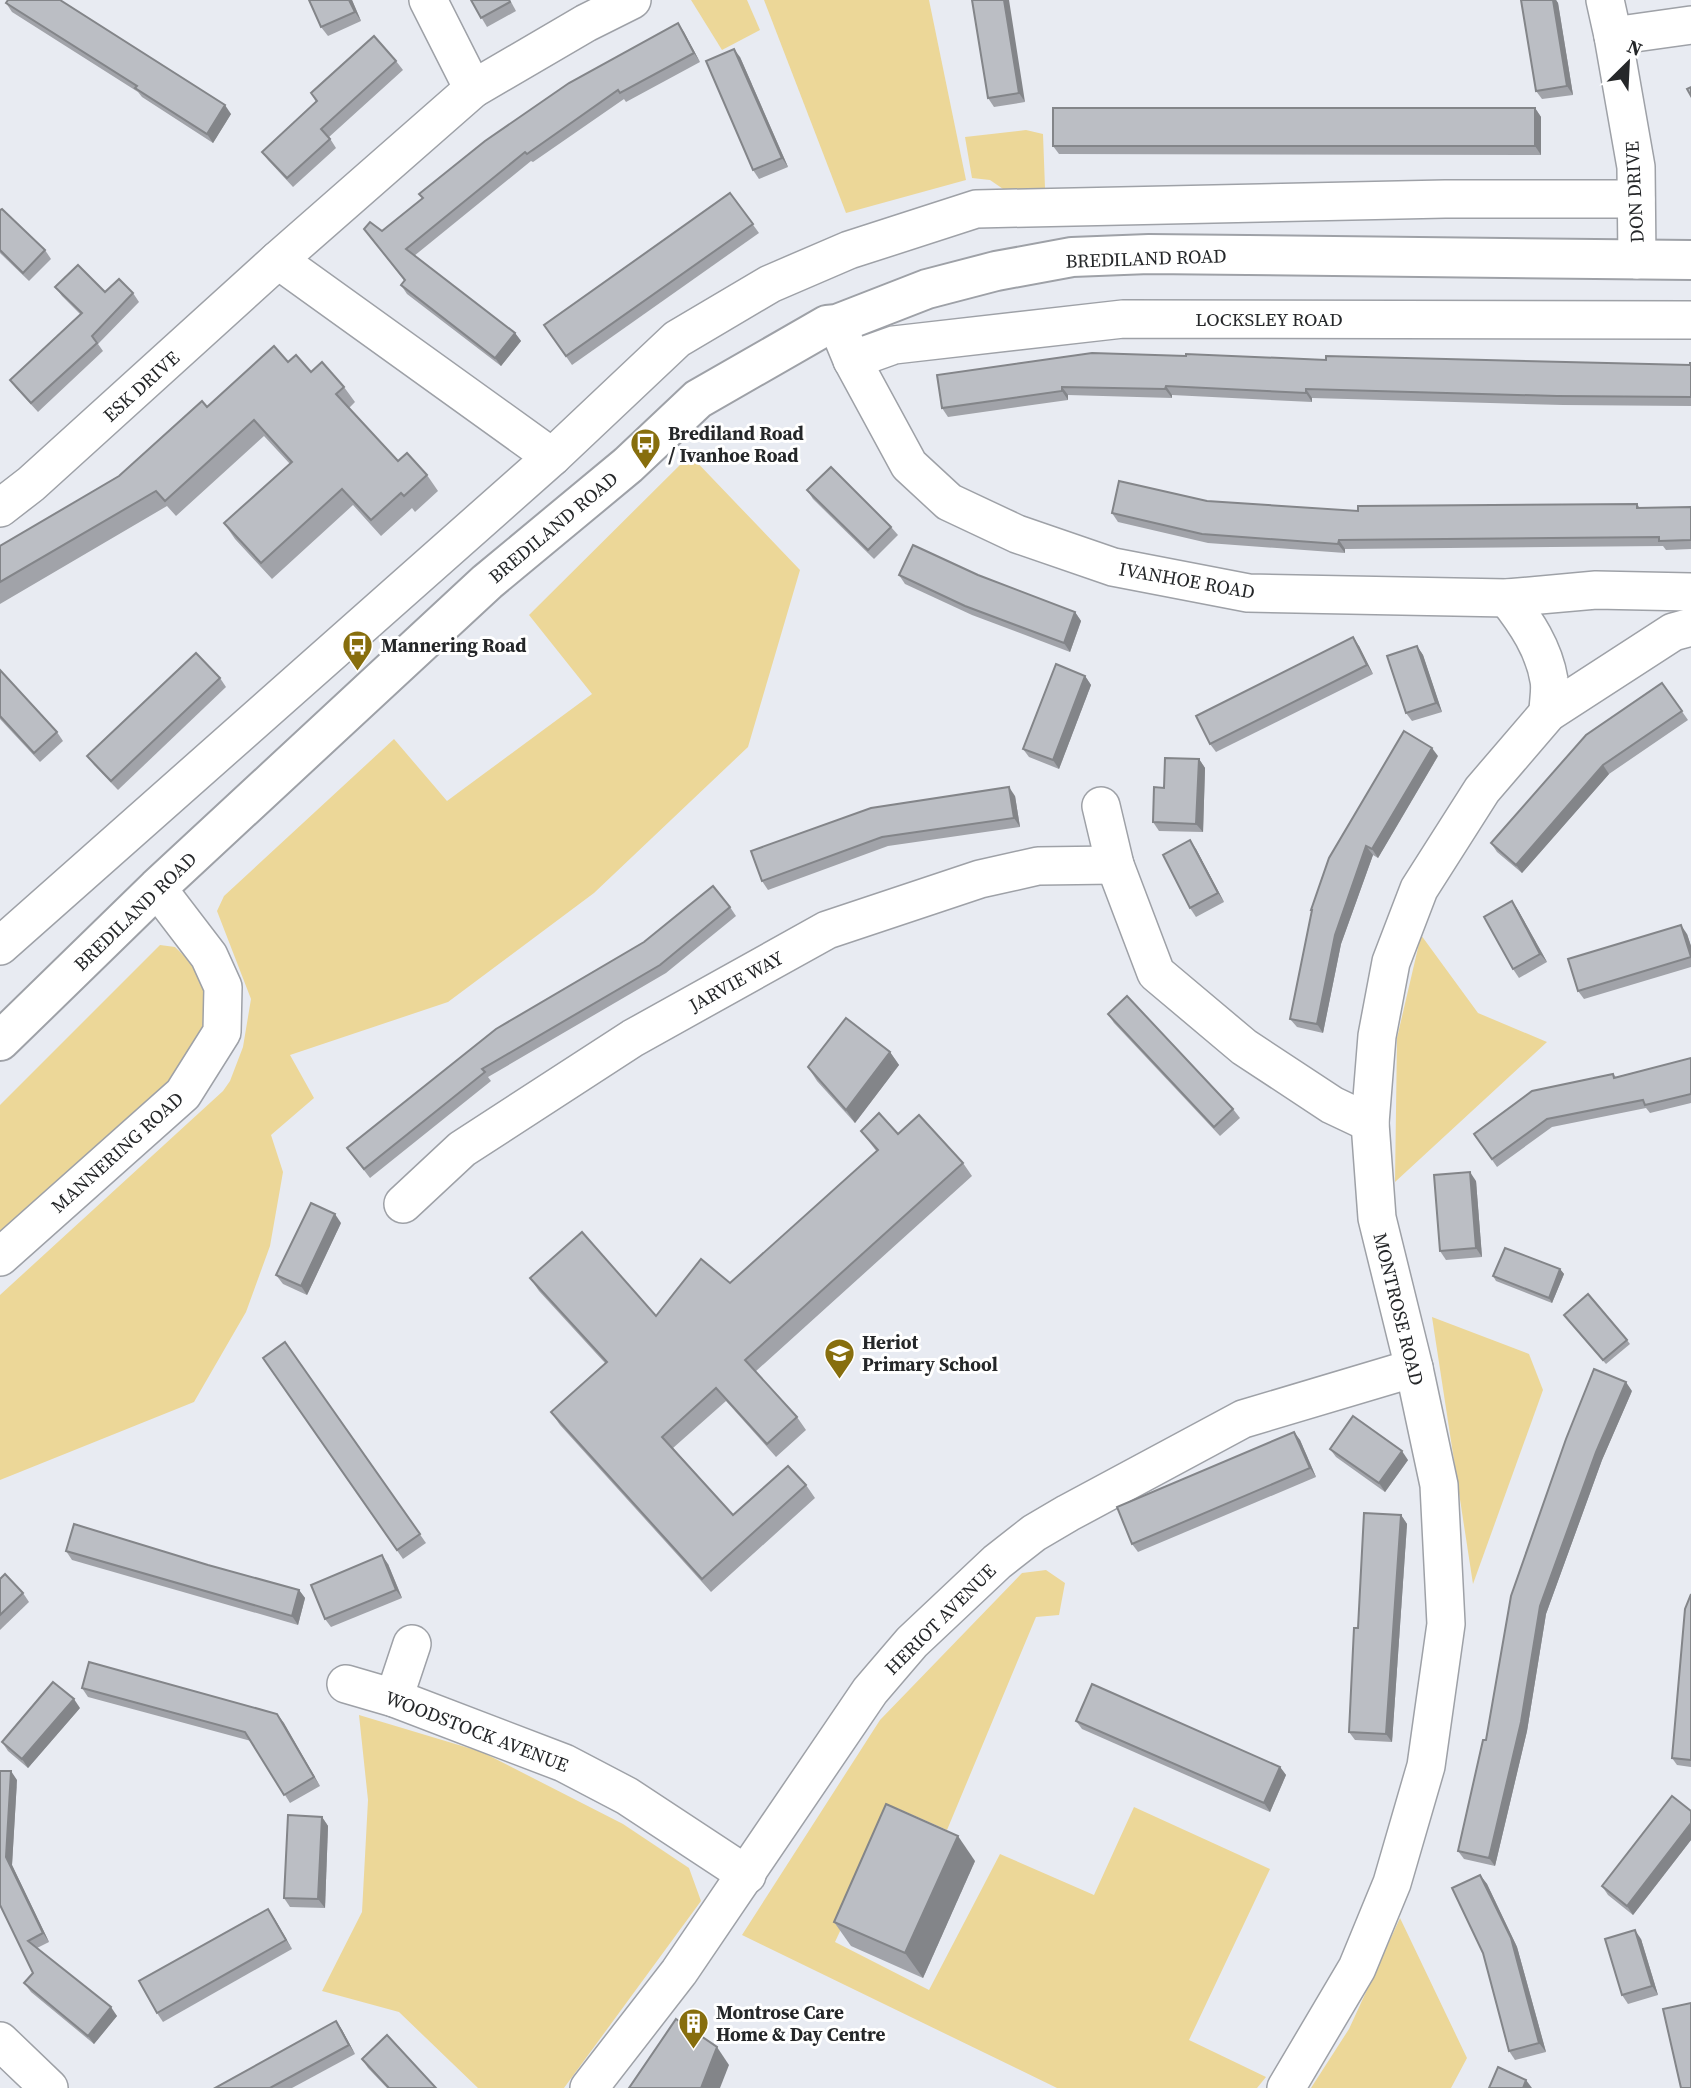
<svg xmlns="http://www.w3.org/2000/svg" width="1691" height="2088" viewBox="0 0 1691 2088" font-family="'Source Serif 4',serif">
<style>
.green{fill:#ecd798}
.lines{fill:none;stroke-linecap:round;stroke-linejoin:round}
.minor-casing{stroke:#9ea1a7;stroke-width:40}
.tertiary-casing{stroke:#9ea1a7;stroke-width:42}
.minor{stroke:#fff;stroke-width:37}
.tertiary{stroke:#fff;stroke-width:38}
.wall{fill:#a1a3a9}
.shaded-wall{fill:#838589}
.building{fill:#bbbec4;stroke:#838589;stroke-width:2}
.labels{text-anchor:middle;stroke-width:6;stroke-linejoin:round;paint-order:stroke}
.street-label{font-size:19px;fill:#252729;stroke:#fff}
.poi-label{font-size:19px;font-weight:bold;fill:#252729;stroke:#fff;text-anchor:start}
</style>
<rect width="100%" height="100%" fill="#e8ebf2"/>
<g class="green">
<polygon points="691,0 747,0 760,30 722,50"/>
<polygon points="764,0 929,0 966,180 846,213"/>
<polygon points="1026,130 1043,134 1045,188 1006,191 990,180 972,178 965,137"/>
<polygon points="690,455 800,570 748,747 594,893 448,1002 290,1055 314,1098 271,1135 283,1172 270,1246 246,1312 194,1402 0,1480 0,1295 223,1091 230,1081 243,1047 251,999 217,911 224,896 394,739 447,801 592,694 529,615"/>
<polygon points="1421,935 1478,1013 1547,1042 1395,1182 1397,1038"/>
<polygon points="160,945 175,947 209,980 213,1024 183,1077 0,1248 0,1105"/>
<polygon points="1432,1317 1529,1354 1543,1390 1473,1584"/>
<polygon points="1046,1570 1065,1583 1059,1615 1036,1617 947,1830 897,1808 835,1942 929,1990 1000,1854 1094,1895 1134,1807 1270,1869 1189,2040 1266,2077 1257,2088 1057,2088 742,1935 880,1720 1022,1573"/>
<polygon points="359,1715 482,1752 623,1824 689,1868 701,1901 564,2088 478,2088 399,2012 322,1991 362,1912 368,1800"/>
<polygon points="1400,1918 1467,2058 1451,2088 1311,2088 1349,2029"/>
</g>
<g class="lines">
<defs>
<g id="minor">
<polyline points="428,0 473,89"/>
<polyline points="1605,0 1613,36 1636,167 1637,260"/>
<polyline points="1613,36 1691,25"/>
<polyline points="278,260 552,457"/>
<polyline points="837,324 852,360 909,465 949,502 1017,534 1113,567 1248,593 1507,598 1596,590 1691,592"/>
<polyline points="852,360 894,345 1123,319 1691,320"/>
<polyline points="0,508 31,484 278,260 473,89 586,23 632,0"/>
<path d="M1507,598C1526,622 1544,649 1549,680C1551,690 1548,702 1548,713"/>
<polyline points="1101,806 1115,865 1156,973 1244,1047 1332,1105 1370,1123"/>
<polyline points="0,946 552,457 677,339 770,284 849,250 976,209 1445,199 1636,199"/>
<polyline points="403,1204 462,1149 633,1038 827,930 980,879 1038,866 1115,865"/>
<polyline points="0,1257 183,1094 222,1032 223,987 209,956 157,888"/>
<polyline points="346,1684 394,1698 564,1763 627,1796 747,1875"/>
<polyline points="394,1698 412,1644"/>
<polyline points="0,2041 49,2088"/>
<polyline points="589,2088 679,1972 870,1691 912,1642 997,1562 1034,1533 1068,1513 1243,1419 1414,1368"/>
<polyline points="1286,2088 1357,1968 1392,1883 1426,1766 1446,1624 1439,1485 1414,1368 1377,1218 1370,1123 1377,1036 1391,962 1419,889 1482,790 1548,713 1673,632 1691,627"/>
</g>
<polyline id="tertiary" points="0,1041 157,888 487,582 628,465 698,399 827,325 837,324 927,289 996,271 1072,257 1149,254 1691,260"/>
</defs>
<use href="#minor" class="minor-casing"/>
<use href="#tertiary" class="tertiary-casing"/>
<use href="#minor" class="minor"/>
<use href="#tertiary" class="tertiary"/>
</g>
<g class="wall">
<polygon points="352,0 361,21 328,36 321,27"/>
<polygon points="471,0 510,0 516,11 487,27"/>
<polygon points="972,0 1025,102 994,107 988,98"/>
<polygon points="1553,0 1556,0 1558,3 1573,95 1542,99 1536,91"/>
<polygon points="6,3 231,114 213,143 142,97 138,92 12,12"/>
<polygon points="678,23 700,62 626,102 624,99 533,162 531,161 414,256 515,333 521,341 501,366 407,294 401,285 404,280 364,229 382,231 422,199"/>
<polygon points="740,57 788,167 759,179 753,170"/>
<polygon points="396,61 403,70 329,137 336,148 293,187 268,160 262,152 316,102 311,93"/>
<polygon points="1535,108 1541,117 1541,155 1059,154 1053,146"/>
<polygon points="730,193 759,233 572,365 544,325"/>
<polygon points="0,210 45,250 51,259 29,281 0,253"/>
<polygon points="55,287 133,293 139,302 98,344 103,351 38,412 16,388 10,380 81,315 62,296"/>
<polygon points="1326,360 1690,365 1691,363 1691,406 1563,405 1312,398 1312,402 1172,395 1172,398 1068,395 1068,400 948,417 942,408 937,375"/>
<polygon points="288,362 344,387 355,402 349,408 398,461 427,475 438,491 415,512 412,508 381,536 353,505 272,579 235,539 224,523 290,464 264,436 176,516 167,506 0,604 0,546 119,476 207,407"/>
<polygon points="807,490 891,527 898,535 874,559 813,499"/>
<polygon points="1207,501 1358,511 1637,504 1640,508 1691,507 1691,549 1666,550 1663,546 1345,549 1345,553 1208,543 1118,522 1112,513"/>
<polygon points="899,575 1075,612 1081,621 1070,652 972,615 905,584"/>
<polygon points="1359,646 1373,674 1216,752 1210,744"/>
<polygon points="1417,646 1423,655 1442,712 1412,721 1406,713"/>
<polygon points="0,670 57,732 63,741 40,762 0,719"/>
<polygon points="1085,676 1091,685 1059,769 1029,757 1023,749"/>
<polygon points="220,678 226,687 118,790 94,765 87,756"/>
<polygon points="1662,683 1688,720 1609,774 1522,873 1497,852 1491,843"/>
<polygon points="1438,756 1378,858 1373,855 1341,944 1323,1033 1297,1027 1290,1019 1312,912 1311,910"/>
<polygon points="1199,759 1205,768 1203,832 1159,831 1153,822 1164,788"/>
<polygon points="1015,796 1020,827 888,846 768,890 762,881 751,851"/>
<polygon points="1196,849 1224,902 1196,917 1190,908"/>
<polygon points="1512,901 1518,910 1547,962 1519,978 1513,969"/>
<polygon points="730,907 736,916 666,973 488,1077 491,1081 370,1178 347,1148"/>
<polygon points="1687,934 1691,946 1691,967 1584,999 1578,991"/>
<polygon points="1108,1014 1233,1109 1240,1118 1220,1136 1114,1023"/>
<polygon points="890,1052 899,1065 855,1123 817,1081 808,1067"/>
<polygon points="1691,1058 1691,1103 1650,1113 1646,1108 1552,1127 1497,1167 1474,1134 1613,1074 1616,1077"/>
<polygon points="861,1131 898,1134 963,1163 972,1176 755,1372 797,1417 806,1430 776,1457 726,1401 673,1448 733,1515 806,1485 815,1498 711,1592 560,1425 551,1412 605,1363 539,1291 530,1278 656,1316 730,1283 877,1152"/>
<polygon points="1476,1181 1482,1257 1446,1260 1440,1251"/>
<polygon points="341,1223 307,1295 283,1284 276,1275"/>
<polygon points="1560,1269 1564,1274 1552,1303 1496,1281 1493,1276"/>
<polygon points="1567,1319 1627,1340 1630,1344 1606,1364"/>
<polygon points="285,1342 426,1543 403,1559 263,1358"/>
<polygon points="1632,1391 1602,1460 1546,1614 1527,1731 1495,1866 1464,1859 1458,1851 1486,1740 1511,1596"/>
<polygon points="1294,1432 1300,1440 1316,1477 1138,1552 1132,1544"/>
<polygon points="1330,1449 1408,1460 1385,1492 1336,1457"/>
<polygon points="1401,1515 1407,1524 1392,1742 1355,1740 1349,1732 1358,1628"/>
<polygon points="66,1551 208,1565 299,1590 305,1598 298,1625 72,1560"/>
<polygon points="388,1564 402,1598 331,1627 325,1619"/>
<polygon points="0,1579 23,1593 29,1602 0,1630"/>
<polygon points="1691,1594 1691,1767 1677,1765 1672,1758"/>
<polygon points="82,1688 277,1714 320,1786 290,1803 251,1741 88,1697"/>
<polygon points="80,1708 28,1768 8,1751 2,1742"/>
<polygon points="1076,1721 1280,1767 1286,1775 1270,1812 1082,1729"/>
<polygon points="17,1780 12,1865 49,1942 37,1948 117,2016 94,2044 31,1992 24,1983 33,1973 0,1905"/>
<polygon points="1691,1811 1691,1840 1633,1915 1608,1895 1602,1886"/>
<polygon points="322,1817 328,1826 325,1908 290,1907 284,1898"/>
<polygon points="975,1861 923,1978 851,1946 834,1922"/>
<polygon points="1480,1875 1487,1884 1517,1947 1546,2052 1515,2060 1509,2051"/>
<polygon points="274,1918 292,1949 163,2022 157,2013"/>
<polygon points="1641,1939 1658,1995 1628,2004 1622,1995"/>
<polygon points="336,2021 342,2030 355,2054 292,2088 215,2088"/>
<polygon points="362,2059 436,2088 387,2088 368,2068"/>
</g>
<g class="shaded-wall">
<polygon points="349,0 352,0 361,21 355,12"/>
<polygon points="1004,0 1009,0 1025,102 1019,93"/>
<polygon points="1553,0 1556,0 1558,3 1573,95 1567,86"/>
<polygon points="678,23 684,32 700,62 694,53"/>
<polygon points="734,49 740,57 788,167 782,158"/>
<polygon points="225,105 231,114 213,143 207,134"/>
<polygon points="1535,108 1541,117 1541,155 1535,146"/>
<polygon points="515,333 521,341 501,366 495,358"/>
<polygon points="1166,386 1172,395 1172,398 1165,389"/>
<polygon points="1062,387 1068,395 1068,400 1062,391"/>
<polygon points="1306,389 1312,398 1312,402 1306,393"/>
<polygon points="1339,540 1345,549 1345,553 1338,544"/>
<polygon points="1075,612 1081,621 1070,652 1064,643"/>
<polygon points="1353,637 1359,646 1373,674 1367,665"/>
<polygon points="1417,646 1423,655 1442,712 1436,703"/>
<polygon points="1085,676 1091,685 1059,769 1053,760"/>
<polygon points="1432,748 1438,756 1378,858 1372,849"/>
<polygon points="1199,759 1205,768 1203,832 1196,824"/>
<polygon points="1603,765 1609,774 1522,873 1516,865"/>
<polygon points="1009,787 1015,796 1020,827 1014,818"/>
<polygon points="1190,840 1196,849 1224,902 1218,893"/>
<polygon points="1366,846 1373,855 1341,944 1323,1033 1317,1024 1335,935"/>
<polygon points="1512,901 1518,910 1547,962 1540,954"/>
<polygon points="1681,925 1687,934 1691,946 1691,957"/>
<polygon points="890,1052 899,1065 855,1123 846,1110"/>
<polygon points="1470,1172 1476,1181 1482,1257 1476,1248"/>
<polygon points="335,1214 341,1223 307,1295 301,1286"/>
<polygon points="1560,1269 1564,1274 1552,1303 1549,1298"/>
<polygon points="1626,1382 1632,1391 1602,1460 1546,1614 1527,1731 1495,1866 1489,1858 1540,1606 1596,1452"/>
<polygon points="1294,1432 1300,1440 1316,1477 1310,1468"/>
<polygon points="1402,1451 1408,1460 1385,1492 1379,1483"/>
<polygon points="1401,1515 1407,1524 1392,1742 1386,1734"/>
<polygon points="382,1555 388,1564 402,1598 396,1590"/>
<polygon points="299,1590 305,1598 298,1625 292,1616"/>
<polygon points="74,1699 80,1708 28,1768 22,1759"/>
<polygon points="277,1714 284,1723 320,1786 314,1777"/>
<polygon points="1280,1767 1286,1775 1270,1812 1264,1803"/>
<polygon points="11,1771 17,1780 12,1865 49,1942 43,1933 6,1857"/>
<polygon points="322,1817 328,1826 325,1908 318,1899"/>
<polygon points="1691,1823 1691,1840 1633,1915 1627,1906"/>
<polygon points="958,1836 975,1861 923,1978 905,1953"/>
<polygon points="1480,1875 1487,1884 1517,1947 1546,2052 1539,2043"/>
<polygon points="268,1909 274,1918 292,1949 286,1940"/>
<polygon points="1635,1930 1641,1939 1658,1995 1652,1986"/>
<polygon points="111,2007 117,2016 94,2044 88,2036"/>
<polygon points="336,2021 342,2030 355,2054 349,2045"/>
<polygon points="717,2047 729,2065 720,2088 701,2088"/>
<polygon points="1526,2080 1532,2088 1523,2088"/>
</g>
<g class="building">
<polygon points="8,0 60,0 225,105 207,134 135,88 137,86 6,3"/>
<polygon points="309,0 349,0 355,12 321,27"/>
<polygon points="471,0 509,0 510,2 481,18"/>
<polygon points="972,0 1004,0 1019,93 988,98"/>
<polygon points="1521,0 1553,0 1567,86 1536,91"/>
<polygon points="678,23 694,53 620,93 618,90 527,154 525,152 406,249 515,333 495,358 401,285 405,280 364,229 370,222 382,231 423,198 419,194 485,141 569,83"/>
<polygon points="374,36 396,61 321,129 330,139 287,178 262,152 317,101 311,93"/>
<polygon points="734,49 782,158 753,170 706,61"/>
<polygon points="1691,87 1691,96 1687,89"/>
<rect x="1053" y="108" width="482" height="38"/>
<polygon points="730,193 753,224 566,356 544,325"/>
<polygon points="2,209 45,250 23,273 0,250 0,210"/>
<polygon points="78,265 105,292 119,279 133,293 92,336 97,343 31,403 10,380 82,313 55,287"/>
<polygon points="274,346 288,362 296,355 311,372 322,362 344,387 336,394 398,461 407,453 427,475 404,496 401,493 371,520 342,489 261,563 224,523 292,462 254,420 165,501 156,491 0,582 0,546 119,476 202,401 207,407"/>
<polygon points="1092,353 1186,356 1186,354 1326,360 1326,356 1690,365 1690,363 1691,363 1691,397 1557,396 1306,389 1306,393 1166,386 1165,389 1062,387 1062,391 942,408 937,375"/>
<polygon points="831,467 891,527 868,550 807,490"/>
<polygon points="1119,481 1207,501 1358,511 1358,506 1637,504 1637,508 1691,507 1691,540 1659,541 1659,537 1339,540 1338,544 1202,534 1112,513"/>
<polygon points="913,545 978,575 1075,612 1064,643 965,606 899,575"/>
<polygon points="1353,637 1367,665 1210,744 1196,716"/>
<polygon points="1417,646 1436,703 1406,713 1387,656"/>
<polygon points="196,653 220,678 111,781 87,756"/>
<polygon points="1056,664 1085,676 1053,760 1023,749"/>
<polygon points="0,670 57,732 34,753 0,716"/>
<polygon points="1662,683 1682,711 1603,765 1516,865 1491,843 1586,735"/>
<polygon points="1404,731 1432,748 1372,849 1366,846 1335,935 1317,1024 1290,1019 1312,910 1311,910 1329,858"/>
<polygon points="1165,758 1199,759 1196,824 1153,822 1154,787 1164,788"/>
<polygon points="1009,787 1014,818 882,837 762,881 751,851 871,808"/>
<polygon points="1190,840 1218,893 1190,908 1163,855"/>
<polygon points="713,886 730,907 660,965 482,1069 485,1072 364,1169 347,1148 496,1029 644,942"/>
<polygon points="1512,901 1540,954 1513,969 1484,917"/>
<polygon points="1681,925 1691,957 1578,991 1568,959"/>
<polygon points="1127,996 1233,1109 1214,1127 1108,1014"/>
<polygon points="846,1018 890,1052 846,1110 808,1067"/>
<polygon points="1691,1058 1691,1094 1645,1105 1643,1100 1547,1119 1492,1159 1474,1134 1532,1091 1613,1074 1614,1078"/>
<polygon points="879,1113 898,1134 919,1115 963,1163 745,1360 797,1417 767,1444 716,1388 662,1437 733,1515 788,1466 806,1485 702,1579 551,1412 607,1362 530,1278 582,1232 656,1316 701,1259 730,1283 878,1150 861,1131"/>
<polygon points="1470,1172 1476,1248 1440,1251 1434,1175"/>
<polygon points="311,1203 335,1214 301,1286 276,1275"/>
<polygon points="1505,1248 1560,1269 1549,1298 1493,1276"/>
<polygon points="1588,1294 1627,1340 1603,1360 1564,1315"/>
<polygon points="285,1342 420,1534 397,1550 263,1358"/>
<polygon points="1594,1369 1626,1382 1596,1452 1540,1606 1521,1722 1489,1858 1458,1851 1483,1740 1486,1740 1511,1596 1566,1439"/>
<polygon points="1353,1416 1402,1451 1379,1483 1330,1449"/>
<polygon points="1294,1432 1310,1468 1132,1544 1117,1507"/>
<polygon points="1364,1513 1401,1515 1386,1734 1349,1732 1354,1628 1358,1628"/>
<polygon points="74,1524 208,1565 299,1590 292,1616 66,1551"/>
<polygon points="382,1555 396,1590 325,1619 311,1585"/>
<polygon points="5,1574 23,1593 0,1615 0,1579"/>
<polygon points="1691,1594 1691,1760 1672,1758 1685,1609"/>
<polygon points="89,1662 277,1714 314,1777 284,1795 245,1732 82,1688"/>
<polygon points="53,1682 74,1699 22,1759 2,1742"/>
<polygon points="1092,1684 1280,1767 1264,1803 1076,1721"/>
<polygon points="0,1771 11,1771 6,1857 43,1933 28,1941 111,2007 88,2036 24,1983 33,1973 0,1905"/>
<polygon points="1672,1796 1691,1811 1691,1823 1627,1906 1602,1886"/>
<polygon points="886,1804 958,1836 905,1953 834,1922"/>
<polygon points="288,1815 322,1817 318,1899 284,1898"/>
<polygon points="1480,1875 1511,1938 1539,2043 1509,2051 1483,1953 1452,1888"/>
<polygon points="268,1909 286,1940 157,2013 139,1981"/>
<polygon points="1635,1930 1652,1986 1622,1995 1605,1939"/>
<polygon points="1691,2003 1691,2088 1681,2088 1663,2009"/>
<polygon points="676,2019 717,2047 701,2088 629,2088"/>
<polygon points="336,2021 349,2045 270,2088 215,2088"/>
<polygon points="387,2035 436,2088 389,2088 362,2059"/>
<polygon points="1498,2067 1526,2080 1523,2088 1489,2088"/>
</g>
<defs>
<symbol id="bus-pin" viewBox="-11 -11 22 30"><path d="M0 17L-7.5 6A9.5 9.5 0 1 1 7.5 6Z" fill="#876e0d" stroke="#fff"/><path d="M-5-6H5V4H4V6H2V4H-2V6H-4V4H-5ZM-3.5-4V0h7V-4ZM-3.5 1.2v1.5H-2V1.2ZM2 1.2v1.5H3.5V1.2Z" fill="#fff"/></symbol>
<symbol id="school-pin" viewBox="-11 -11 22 30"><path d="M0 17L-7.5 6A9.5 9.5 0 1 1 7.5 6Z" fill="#876e0d" stroke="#fff"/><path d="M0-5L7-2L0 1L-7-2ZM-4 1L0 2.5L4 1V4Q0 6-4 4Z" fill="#fff"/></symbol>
<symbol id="building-pin" viewBox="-11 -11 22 30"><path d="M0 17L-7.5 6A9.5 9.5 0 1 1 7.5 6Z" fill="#876e0d" stroke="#fff"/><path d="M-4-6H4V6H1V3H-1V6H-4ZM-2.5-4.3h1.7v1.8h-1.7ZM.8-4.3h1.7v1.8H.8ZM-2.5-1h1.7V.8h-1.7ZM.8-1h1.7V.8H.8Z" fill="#fff"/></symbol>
</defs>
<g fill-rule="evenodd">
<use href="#bus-pin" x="628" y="426" width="35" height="47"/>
<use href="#bus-pin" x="340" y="628" width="35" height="47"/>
<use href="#school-pin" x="822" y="1336" width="35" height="47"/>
<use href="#building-pin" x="676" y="2006" width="35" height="47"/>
</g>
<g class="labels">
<g class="street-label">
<text transform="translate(1634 192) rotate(-93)" y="7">DON DRIVE</text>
<text transform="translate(1146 258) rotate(-2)" y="7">BREDILAND ROAD</text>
<text x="1269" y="326">LOCKSLEY ROAD</text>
<text transform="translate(141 386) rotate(-42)" y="7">ESK DRIVE</text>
<text transform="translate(553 527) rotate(-40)" y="7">BREDILAND ROAD</text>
<text transform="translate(1187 580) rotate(10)" y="7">IVANHOE ROAD</text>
<text transform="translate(135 911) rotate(-44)" y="7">BREDILAND ROAD</text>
<text transform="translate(736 981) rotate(-29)" y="7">JARVIE WAY</text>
<text transform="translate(117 1152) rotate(-42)" y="7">MANNERING ROAD</text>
<text transform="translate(1399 1309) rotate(76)" y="7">MONTROSE ROAD</text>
<text transform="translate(940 1619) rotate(-45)" y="7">HERIOT AVENUE</text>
<text transform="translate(477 1731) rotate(21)" y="7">WOODSTOCK AVENUE</text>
</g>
<g class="poi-label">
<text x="668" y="440">Brediland Road<tspan x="668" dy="22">/ Ivanhoe Road</tspan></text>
<text x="381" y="652">Mannering Road</text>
<text x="862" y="1349">Heriot<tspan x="862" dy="22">Primary School</tspan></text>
<text x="716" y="2019">Montrose Care<tspan x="716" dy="22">Home &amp; Day Centre</tspan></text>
</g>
</g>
<g transform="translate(1628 63) rotate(24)" stroke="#ffffff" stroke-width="5" paint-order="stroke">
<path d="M0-5L12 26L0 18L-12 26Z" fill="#252729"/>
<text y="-10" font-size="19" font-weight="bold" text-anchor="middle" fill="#252729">N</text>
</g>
</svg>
